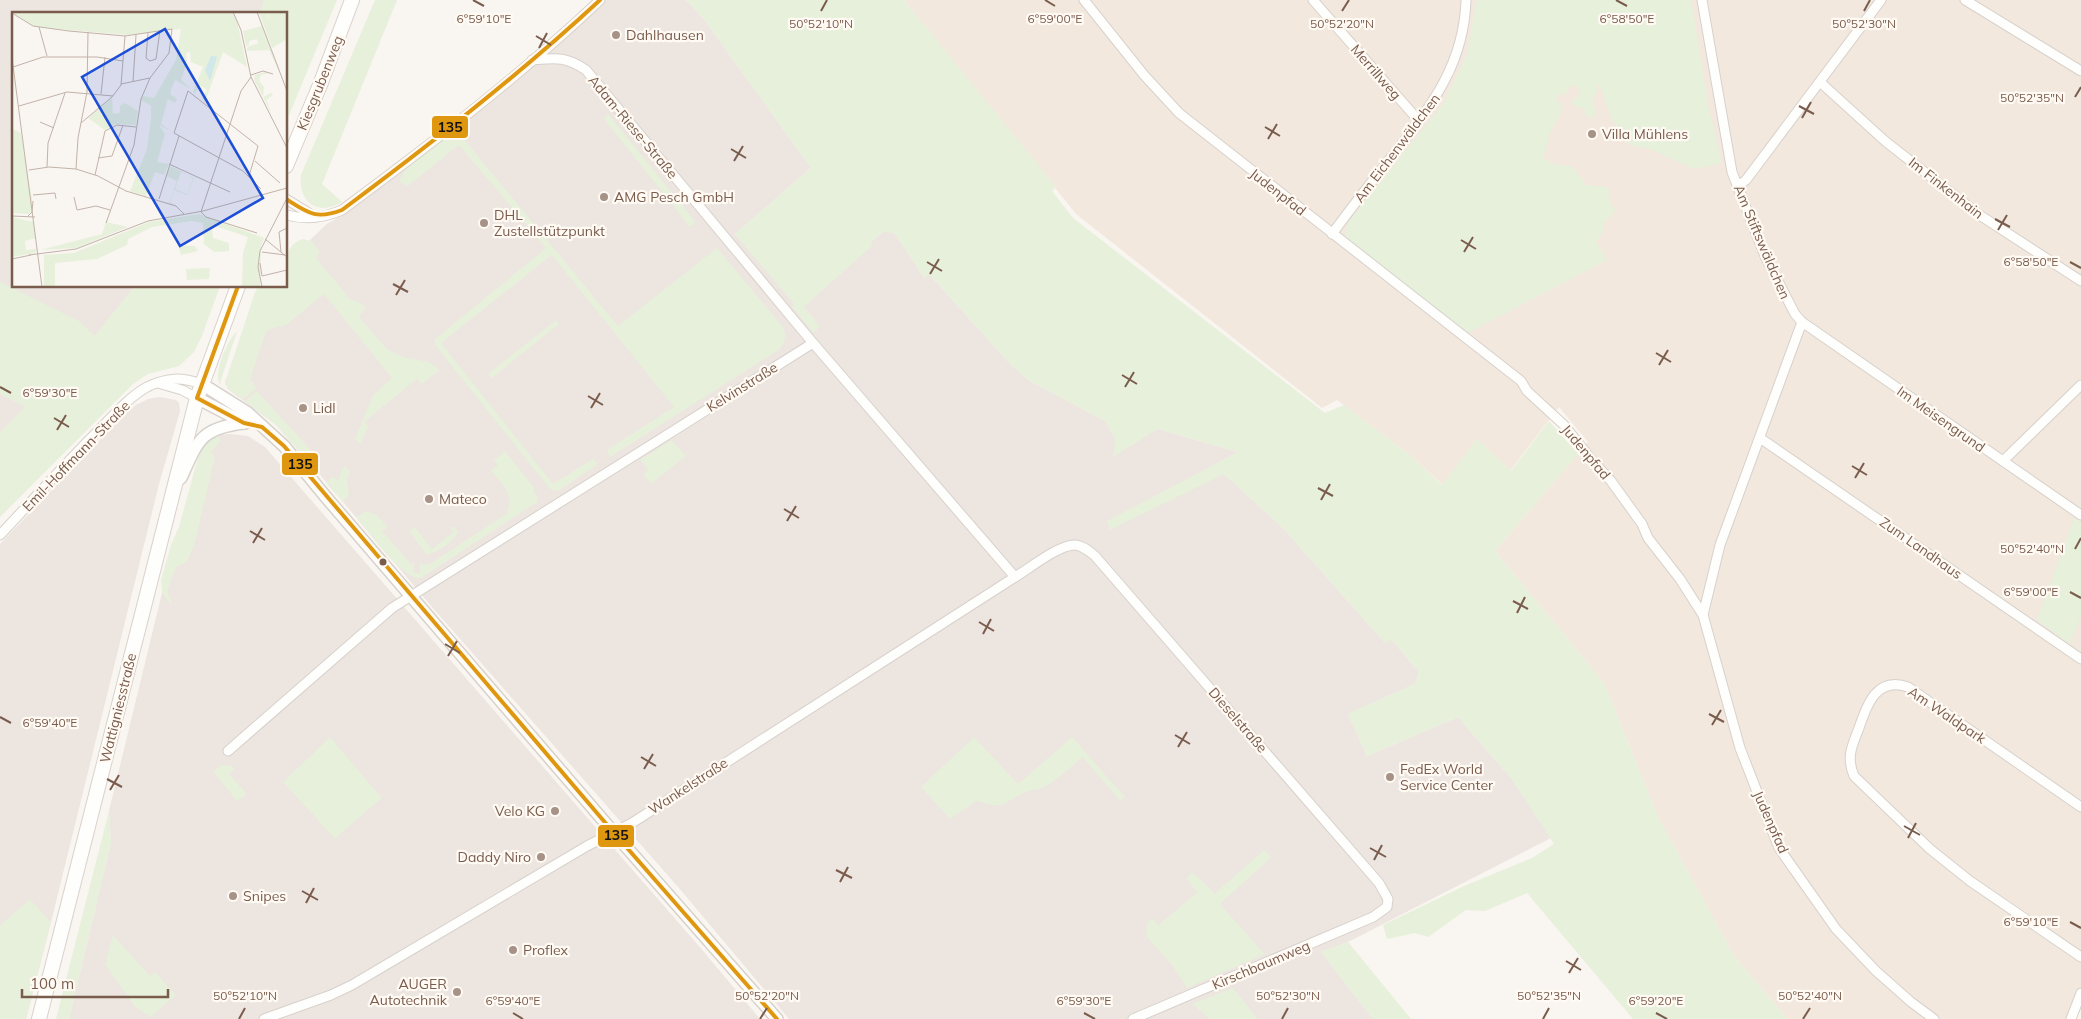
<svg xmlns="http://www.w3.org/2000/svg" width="2081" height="1019" viewBox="0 0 2081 1019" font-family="Mulish,sans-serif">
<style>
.residential{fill:#f2e8de}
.industrial{fill:#ede5e0}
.green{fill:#e7f0db}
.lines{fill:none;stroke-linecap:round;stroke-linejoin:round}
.minor-casing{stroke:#d7d1cb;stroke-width:11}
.tertiary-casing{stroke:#d7d1cb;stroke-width:14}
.secondary-casing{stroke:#d9d2cb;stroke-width:16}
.minor{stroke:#fefefd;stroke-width:9}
.tertiary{stroke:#fefefd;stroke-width:11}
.secondary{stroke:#fefefd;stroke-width:14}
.bus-1-casing{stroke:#fffaf3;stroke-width:8}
.bus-1{stroke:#de970f;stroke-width:4}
.ticks{fill:none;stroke:#7a5c4d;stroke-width:2}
.poi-dot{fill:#a69286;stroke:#fffaf3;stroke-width:2}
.bus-dot{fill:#7a5c4d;stroke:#fffaf3;stroke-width:2}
.labels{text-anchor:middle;stroke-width:4.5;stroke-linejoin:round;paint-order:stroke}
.poi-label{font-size:14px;fill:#7a5c4d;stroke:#fffaf3;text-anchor:start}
.street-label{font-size:14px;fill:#7a5c4d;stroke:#fffaf3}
.inset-road{fill:none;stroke:#c2b3aa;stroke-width:1}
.view{fill:#1d4ed8;fill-opacity:0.15;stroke:#1d4ed8;stroke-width:2.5}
.inset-edge{fill:none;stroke:#7a5c4d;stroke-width:2.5}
.ticks-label{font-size:12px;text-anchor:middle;fill:#7a5c4d;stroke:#fffaf3;stroke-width:4.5;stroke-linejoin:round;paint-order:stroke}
.line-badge{stroke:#fffaf3;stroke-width:2}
.pale-badge-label{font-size:14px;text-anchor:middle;font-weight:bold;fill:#111}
</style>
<rect width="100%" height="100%" fill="#f9f5f0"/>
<polygon class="residential" points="904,0 2081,0 2081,1005 2076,1019 1787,1019 1734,956 1659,819 1604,683 1495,551 1588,442 1559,407 1510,471 1443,485 1412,457 1337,400 1322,408 1076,214"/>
<g class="industrial">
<polygon points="0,0 283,0 277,14 14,14 14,286 135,286 95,336 0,433"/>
<polygon points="606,0 686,0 703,18 811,168 735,234 795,304 883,232 894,232 924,278 929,274 1011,365 1030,381 1105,421 1115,438 1158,429 1238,452 1212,466 1224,474 1282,527 1385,643 1390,638 1419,672 1415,684 1348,714 1367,756 1458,717 1511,778 1551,838 1348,942 1321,952 1373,1019 789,1019 679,888 432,607 316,470 276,425 228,389 225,381 286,286 298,253 309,241 327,224 346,213 445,136 561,42"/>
<polygon points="160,397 176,400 179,403 180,411 159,484 51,922 26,1019 0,1019 0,544 121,418 136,405 148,399"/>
<polygon points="230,434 248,436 265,447 704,952 760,1019 69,1019 111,843 109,811 162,593 212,441 220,435"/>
</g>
<g class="green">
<polygon points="264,0 337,0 286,122 286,14 259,14"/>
<path d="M375,0H397L322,184L342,202C318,217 298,202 301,175Z"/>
<polygon points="686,0 904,0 1056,187 1052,191 1073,218 1325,413 1344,405 1412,457 1442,485 1477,439 1511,471 1549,421 1578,454 1495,551 1604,683 1659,819 1734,956 1787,1019 1633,1019 1527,893 1485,911 1466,910 1428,937 1415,933 1387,939 1383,925 1464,886 1532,858 1554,844 1511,778 1458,717 1367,756 1348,714 1415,684 1419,672 1391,639 1386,644 1282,527 1224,474 1110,530 1107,521 1238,452 1158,429 1113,457 1115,438 1105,421 1030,381 1011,365 930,275 924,278 894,233 883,232 871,242 873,245 804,307 820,326 814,333 792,307 794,304 735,234 811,168 703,18"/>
<polygon points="1477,0 1691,0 1708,105 1722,163 1694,169 1650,149 1630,145 1612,119 1599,83 1593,100 1596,113 1592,118 1587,117 1585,110 1572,104 1572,101 1580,95 1580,91 1575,85 1570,86 1564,95 1559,94 1555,100 1561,104 1562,111 1550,133 1543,157 1551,164 1572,166 1586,185 1607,187 1610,191 1608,199 1615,209 1614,213 1603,223 1603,232 1596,242 1607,260 1468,333 1345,238 1346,230 1350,220 1443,104 1467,55"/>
<polygon points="608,114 696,222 690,227 603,118"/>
<path d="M459,133L618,326L717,248L783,327C787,335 785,342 780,349L610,457L607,450L674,407L552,255L441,343L553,484L593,459L598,464L560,490L554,491L549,488L436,346L434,340L546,248L459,145L408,186L400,182C401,167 432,145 444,137C448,135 454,134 459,133Z"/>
<path d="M303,239L313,242L320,253L316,258L351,300L357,301L366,307L359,317L387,349L403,357L429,362L440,370L422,384L417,379L364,422L368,427L360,444L355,439L373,395L392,378L324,294L285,326L275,327L266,332L252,373V377L250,379L257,388L243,399L228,389L225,383L255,292L259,286H286C286,268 282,245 303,239Z"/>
<polygon points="0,282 79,321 95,336 135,286 220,286 202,336 194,352 179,366 148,374 133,384 0,517 0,433 25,407 0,394"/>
<polygon points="556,320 559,324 492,378 488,374"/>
<path d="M237,331L221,380L220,385C213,373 227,341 237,331Z"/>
<polygon points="257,391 319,459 318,461 321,465 315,470 276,425 245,401"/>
<polygon points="214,437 220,437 221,441 211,452 215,457 194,546 187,562 176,567 167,592 172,602 170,604 162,593 161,580 171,545 179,527 199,454 207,442"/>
<polygon points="672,440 686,456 651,484 643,474 648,470 640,460"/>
<path d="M505,451L535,489L533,490L538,498L537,502L421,578C402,580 368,531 356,517L366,511L377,515L388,527L382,531L411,564L414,562V573H420V562L423,565L430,564L506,514C516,495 503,485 491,471L498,465L494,460Z"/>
<polygon points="344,465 350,472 347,480 349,495 343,502 326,483 332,477 338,480"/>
<polygon points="2074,518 2081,522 2081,616 2070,644 2037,620"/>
<path d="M414,526L432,549L453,532L450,527H455L458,533C453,542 436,554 426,554L409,531Z"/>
<polygon points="330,737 382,798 335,839 283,782"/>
<path d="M974,737L1018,784L1072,737L1125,797L1120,801L1083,757C1069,768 1058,780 1042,788C1036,790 1029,790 1023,793C999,806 1005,809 976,801L950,819L921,787Z"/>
<polygon points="221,765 232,766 235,768 229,774 247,794 237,801 213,772"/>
<polygon points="109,811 111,843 69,1019 56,1019"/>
<polygon points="1264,850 1272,857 1220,904 1265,954 1187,988 1172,965 1146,936 1147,923 1152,918 1158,925 1197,893 1186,878 1192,872 1215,893"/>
<polygon points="30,899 51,922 26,1019 0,1019 0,925"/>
<polygon points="113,935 150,976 155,972 176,995 151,1017 135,1007 105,964"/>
<polygon points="1348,942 1411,1019 1373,1019 1321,952"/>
<polygon points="1233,988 1258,1019 1210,1019 1192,1004"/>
</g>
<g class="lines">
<defs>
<g id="minor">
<polyline points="1084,0 1144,75 1179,113 1521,381 1527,391 1564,425 1590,458 1611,481 1642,524 1648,538 1680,579 1703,615 1740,748 1779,848 1836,929 1876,971 1911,1002 1934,1019"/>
<polyline points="1313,0 1419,121"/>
<polyline points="1702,0 1732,172 1765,256 1795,314 1802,322 2081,515"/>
<polyline points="1965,0 2081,71"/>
<path d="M532,60C556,58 565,56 586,70L813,343L1015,577"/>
<polyline points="1820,82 1885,141 1978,214 2081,281"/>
<polyline points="1738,186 1746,180 1881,0"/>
<polyline points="286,199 315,217"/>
<path d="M286,215C307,220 323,218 342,210C431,144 520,76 600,0"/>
<path d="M1332,234C1352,207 1372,181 1393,155C1431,106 1464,65 1466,0"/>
<polyline points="158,383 182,390 197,398"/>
<polyline points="1760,438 2081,659"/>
<polyline points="2003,461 2081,385"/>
<path d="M0,535C33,500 65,464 99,430C114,415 129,397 147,387C168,377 181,377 202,384"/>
<polyline points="1703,615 1720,545 1802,322"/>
<polyline points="228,751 392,608 813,343"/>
<path d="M2081,807L1908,687C1877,676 1867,704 1859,728C1852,746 1846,757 1854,776L1930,849L1970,881L2081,957"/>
<path d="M264,1019L331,995L352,985L587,846L632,823L1015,577C1030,568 1057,546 1074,545C1082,545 1089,551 1095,556L1379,883L1388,899L1387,907L1373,917L1133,1019"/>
<polyline points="2071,1019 2081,993"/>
</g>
<g id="tertiary">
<polyline points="202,384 248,413 284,446 325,496 614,833 777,1019"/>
<polyline points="197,398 245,423"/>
<path d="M181,478C198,440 201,428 244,423"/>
</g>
<g id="secondary">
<polyline points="286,166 320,85 352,0"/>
<polyline points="39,1019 197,398 238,286"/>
</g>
</defs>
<use href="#minor" class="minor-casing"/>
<use href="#tertiary" class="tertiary-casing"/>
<use href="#secondary" class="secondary-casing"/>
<use href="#minor" class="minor"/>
<use href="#tertiary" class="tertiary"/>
<use href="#secondary" class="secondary"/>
<defs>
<g id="bus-1">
<path d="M286,199C308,213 316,220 342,210C431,144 518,76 600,0"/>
<polyline points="238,286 197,398 244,423 262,427 284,446 614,833 777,1019"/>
</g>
</defs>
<use href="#bus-1" class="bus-1-casing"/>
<use href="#bus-1" class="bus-1"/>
</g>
<path class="ticks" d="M473,0L484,6M1045,0L1055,6M1616,0L1627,6M821,11L827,0M1342,11L1349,0M1864,11L1870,0M536,36L551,45M539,48L547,33M2075,97L2081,87M1799,106L1814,114M1802,118L1811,102M1265,127L1280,136M1268,139L1277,124M731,149L746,158M734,161L743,146M1995,219L2010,227M1998,230L2007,215M1461,240L1476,249M1464,252L1473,237M927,262L942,271M2070,262L2081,268M930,274L939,259M393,284L408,292M396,295L405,280M1656,353L1671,362M1659,365L1668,350M1122,375L1137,384M0,387L11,393M1125,387L1134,372M588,396L603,405M591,408L600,393M54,418L69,427M57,430L66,415M1852,466L1867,475M1855,478L1864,463M1318,488L1333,496M1321,500L1330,484M784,509L799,518M787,521L796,506M250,531L265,540M253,543L262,528M2075,549L2081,538M2070,592L2081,598M1513,601L1528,609M1517,613L1525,597M979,622L994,631M983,634L991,619M445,644L460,653M448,656L457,641M1709,714L1724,722M0,717L11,723M1712,725L1721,710M1175,735L1190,744M1178,747L1187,732M641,757L656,766M644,769L653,754M107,779L122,787M110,790L119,775M1904,826L1920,835M1908,838L1916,823M1370,848L1386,857M1374,860L1382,845M836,870L852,878M840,882L848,867M302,891L318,900M306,903L314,888M2070,922L2081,928M1566,961L1581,970M1569,973L1578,958M513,1013L523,1019M1084,1013L1095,1019M1656,1013L1667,1019M239,1019L245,1008M760,1019L767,1008M1282,1019L1288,1008M1543,1019L1549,1008M1803,1019L1810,1008"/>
<g class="poi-dot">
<circle cx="616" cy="35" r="5"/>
<circle cx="1592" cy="134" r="5"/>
<circle cx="604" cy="197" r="5"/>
<circle cx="484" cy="223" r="5"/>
<circle cx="303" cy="408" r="5"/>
<circle cx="429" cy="499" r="5"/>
<circle cx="1390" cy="777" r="5"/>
<circle cx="555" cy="811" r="5"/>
<circle cx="541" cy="857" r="5"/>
<circle cx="233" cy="896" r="5"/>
<circle cx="513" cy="950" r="5"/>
<circle cx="457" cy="992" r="5"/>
</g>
<circle class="bus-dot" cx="383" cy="562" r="4.5"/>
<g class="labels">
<g class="poi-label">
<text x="626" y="40">Dahlhausen</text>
<text x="1602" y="139">Villa Mühlens</text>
<text x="614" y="202">AMG Pesch GmbH</text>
<text x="494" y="220">DHL<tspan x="494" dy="16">Zustellstützpunkt</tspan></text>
<text x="313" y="413">Lidl</text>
<text x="439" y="504">Mateco</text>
<text x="1400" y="774">FedEx World<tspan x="1400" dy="16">Service Center</tspan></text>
<text x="545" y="816" text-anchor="end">Velo KG</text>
<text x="531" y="862" text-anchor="end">Daddy Niro</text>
<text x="243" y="901">Snipes</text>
<text x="523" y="955">Proflex</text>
<text x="447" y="989" text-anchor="end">AUGER<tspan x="447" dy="16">Autotechnik</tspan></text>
</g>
<g class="street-label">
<text transform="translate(1376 72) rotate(49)" y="5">Merrillweg</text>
<text transform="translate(320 83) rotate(-68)" y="5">Kiesgrubenweg</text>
<text transform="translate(633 127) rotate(50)" y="5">Adam-Riese-Straße</text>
<text transform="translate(1397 148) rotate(-53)" y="5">Am Eichenwäldchen</text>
<text transform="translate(1946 188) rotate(38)" y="5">Im Finkenhain</text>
<text transform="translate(1278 192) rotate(38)" y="5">Judenpfad</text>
<text transform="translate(1762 242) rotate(67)" y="5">Am Stiftswäldchen</text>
<text transform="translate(742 387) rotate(-32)" y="5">Kelvinstraße</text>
<text transform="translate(1941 419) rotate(35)" y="5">Im Meisengrund</text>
<text transform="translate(1586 452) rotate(50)" y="5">Judenpfad</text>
<text transform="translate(76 456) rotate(-46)" y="5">Emil-Hoffmann-Straße</text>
<text transform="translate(1921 548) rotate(35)" y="5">Zum Landhaus</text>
<text transform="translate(118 708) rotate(-76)" y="5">Wattigniesstraße</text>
<text transform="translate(1947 715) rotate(34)" y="5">Am Waldpark</text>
<text transform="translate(1238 720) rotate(49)" y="5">Dieselstraße</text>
<text transform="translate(688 786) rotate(-33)" y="5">Wankelstraße</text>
<text transform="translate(1771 822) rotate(66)" y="5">Judenpfad</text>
<text transform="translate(1261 965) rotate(-23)" y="5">Kirschbaumweg</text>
</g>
</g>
<g transform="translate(12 12)">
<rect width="275" height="275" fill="#f9f5f0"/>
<path d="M0,0H220L225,9L235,55L211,40L193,90L190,87L195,78L187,73L183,82L181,80L191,55L179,50L178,40L174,41L175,49L169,68L179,77L163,68L160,75L158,82L165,87L163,91L156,87L149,112L159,119L147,113L153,122L145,150L157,152L152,163L143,160L134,184L118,179L135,137L139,107V94L129,88L131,84L142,86L164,48L169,17L117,23L57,18L22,14ZM247,0H254L258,10L255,0H275V27L260,36ZM250,14L268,61L257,38L235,39V35L246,31L245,27L237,29V33L234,34L231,19ZM253,60L258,61L249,63L247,69L252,75L251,85L259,81L261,83L254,88L259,99H258L242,67L243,63ZM100,86L101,102L108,101V94L113,91L126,99L124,113L103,112L93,118L76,106ZM0,117L9,121L21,194L17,202L0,201ZM159,154L176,163L169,160L163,177L175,182L181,167L177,164L182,166L175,183L162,178L158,190L164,193L157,191L165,169L154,164ZM187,202L252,226L249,233L248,275H230L231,241L236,225L200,213L201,226L217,231V239L202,240L192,232L191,211L180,209L140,215L116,227L115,233L85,247L43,251V275H32V243L62,241L137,210ZM0,205L21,210L24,226L13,229L14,238L25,237L23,241L0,245ZM94,210L116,215L64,236L28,238L90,222ZM170,234H183L186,239L169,243L167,236ZM198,256L197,267L175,268L174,257Z" fill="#e7f0db"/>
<path d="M199,44L205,45L198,69L193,58Z" fill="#d0e8ea"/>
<path class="inset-road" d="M221,0L229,18L239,65L275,136M245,0L275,79M0,1L21,14L57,19L113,24L160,17L157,41L138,66L129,87L122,133L94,211M27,15L35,44M136,21L134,46L138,49L144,47L148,18M0,46L30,275M1,55L31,45H85L111,49M239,63L251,59L261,62M239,65L229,79L189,200L194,205L245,221M121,70L124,23M109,72L138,66M89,82L93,45M7,94L55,80L101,84M28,110L42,116M69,111L100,85L109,73L113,24M86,146L100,144L111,113M243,149L268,171M157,152L218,180M35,155L36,131L53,81M64,157L66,126L75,80L76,20M17,158L37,155L64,157L86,164L114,179L164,194L172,202M83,163L93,119L105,113L124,115M237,164L246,134L176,79L162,121L231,159L249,177M21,183L43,181L44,187M62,185L65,198L84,194L98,198M147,187L167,124M0,204L23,205M16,204L20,200L21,189M253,227L275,245M250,240L273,243M269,240L267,220L275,216M17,243L64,237L136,209L191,199L275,176M0,247L19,243M248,251L250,264L275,258M250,275L246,255L248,239L275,186"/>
<path class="view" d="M153,17L251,186L168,234L70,65Z"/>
<rect width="275" height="275" class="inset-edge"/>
</g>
<g class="ticks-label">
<text x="484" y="23">6°59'10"E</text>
<text x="1055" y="23">6°59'00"E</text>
<text x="1627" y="23">6°58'50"E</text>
<text x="821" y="28">50°52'10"N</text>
<text x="1342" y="28">50°52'20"N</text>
<text x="1864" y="28">50°52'30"N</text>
<text x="2032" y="102">50°52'35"N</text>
<text x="2031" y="266">6°58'50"E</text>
<text x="50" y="397">6°59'30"E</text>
<text x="2032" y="553">50°52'40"N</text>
<text x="2031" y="596">6°59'00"E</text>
<text x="50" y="727">6°59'40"E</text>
<text x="2031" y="926">6°59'10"E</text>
<text x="245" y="1000">50°52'10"N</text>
<text x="767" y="1000">50°52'20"N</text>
<text x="1288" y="1000">50°52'30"N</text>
<text x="1549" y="1000">50°52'35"N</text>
<text x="1810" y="1000">50°52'40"N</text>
<text x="513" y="1005">6°59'40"E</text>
<text x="1084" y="1005">6°59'30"E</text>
<text x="1656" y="1005">6°59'20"E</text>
</g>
<g class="line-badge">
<rect x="431" y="115" width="38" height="24" rx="5" fill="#de970f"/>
<rect x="281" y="452" width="38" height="24" rx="5" fill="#de970f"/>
<rect x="597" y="824" width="38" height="24" rx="5" fill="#de970f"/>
</g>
<g class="pale-badge-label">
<text x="450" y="132">135</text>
<text x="300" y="469">135</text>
<text x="616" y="840">135</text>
</g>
<path d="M22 989v8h146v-8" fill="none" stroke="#7a5c4d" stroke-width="2.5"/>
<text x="30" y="989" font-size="15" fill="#7a5c4d" stroke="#fffaf3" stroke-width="4" paint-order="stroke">100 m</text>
</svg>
